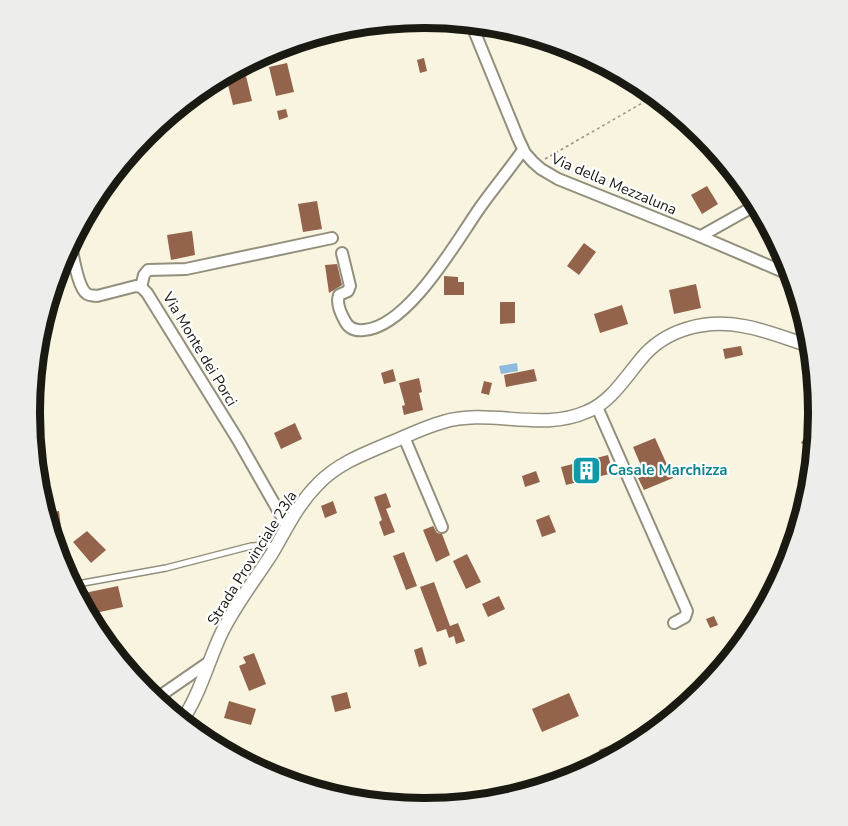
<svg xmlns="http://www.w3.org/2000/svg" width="848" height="826" viewBox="0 0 848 826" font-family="'Nunito Sans',sans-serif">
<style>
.water{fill:#8cbbdf}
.building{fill:#93644b}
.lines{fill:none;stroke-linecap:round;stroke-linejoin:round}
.service-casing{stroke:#928f7d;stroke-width:8}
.minor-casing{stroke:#928f7d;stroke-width:14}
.tertiary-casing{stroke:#928f7d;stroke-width:15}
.path{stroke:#989687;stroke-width:1.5;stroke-dasharray:3 3;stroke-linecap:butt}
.service{stroke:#fff;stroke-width:5}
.minor{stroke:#fff;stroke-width:10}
.tertiary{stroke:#fff;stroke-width:12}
.labels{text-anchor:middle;stroke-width:4.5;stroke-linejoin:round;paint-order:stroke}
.street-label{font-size:15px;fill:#1a1912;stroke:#fff}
.culture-label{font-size:15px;font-weight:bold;fill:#0d838f;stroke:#fff;text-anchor:start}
.rim{fill:none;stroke:#1a1912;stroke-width:8}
</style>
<rect width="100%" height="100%" fill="#f8f4e0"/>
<polygon class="water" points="517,363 518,371 501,374 499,366"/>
<g class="building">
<polygon points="256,58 259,68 244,72 242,64"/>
<polygon points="424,58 427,71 420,73 417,60"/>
<polygon points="287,63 294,92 276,96 269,67"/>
<polygon points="246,76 252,101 233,105 227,81"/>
<polygon points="286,109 288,117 279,120 277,111"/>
<polygon points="707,186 718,204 702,214 691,195"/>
<polygon points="317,201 322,229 303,232 298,204"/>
<polygon points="192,231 195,255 171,260 167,235"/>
<polygon points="584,243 596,252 579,275 567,266"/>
<polygon points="337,264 342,285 329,293 325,265"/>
<polygon points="444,276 458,277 458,282 464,282 464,295 444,295"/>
<polygon points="696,284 701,308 674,314 669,290"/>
<polygon points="500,302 515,302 515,323 500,324"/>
<polygon points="622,305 628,324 600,333 594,314"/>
<polygon points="741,346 743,355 725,359 723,349"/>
<polygon points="393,369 396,381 384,384 381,373"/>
<polygon points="534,369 537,381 506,387 504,375"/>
<polygon points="419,378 422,392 419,393 423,410 404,415 402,406 405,405 399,383"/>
<polygon points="484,381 492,383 489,395 481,393"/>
<polygon points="819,415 816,447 813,450 801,443"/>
<polygon points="295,423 302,439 281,449 274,433"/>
<polygon points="655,438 673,478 644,490 638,478 645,475 633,447"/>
<polygon points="608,455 613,473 566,485 561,467"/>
<polygon points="536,471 540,482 525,487 522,476"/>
<polygon points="386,493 391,507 386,509 395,532 384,536 379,522 382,520 374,497"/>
<polygon points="333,501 337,513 325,518 321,506"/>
<polygon points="59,511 64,553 56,554 43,513"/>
<polygon points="549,515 556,532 542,537 536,520"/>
<polygon points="433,526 437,533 442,534 450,555 436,562 423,530"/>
<polygon points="87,531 106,550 91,563 73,542"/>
<polygon points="404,552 417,586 406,590 393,556"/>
<polygon points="467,554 481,582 466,589 453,561"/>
<polygon points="434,582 450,626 458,623 465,641 456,644 454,636 449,638 446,629 437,632 420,587"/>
<polygon points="118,586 123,607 86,615 75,595"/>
<polygon points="499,596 505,609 488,617 482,604"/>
<polygon points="714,616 718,625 710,628 706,619"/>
<polygon points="422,647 427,664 419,667 414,650"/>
<polygon points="254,653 266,684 249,691 239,666 246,663 243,657"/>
<polygon points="347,692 351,708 335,712 331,696"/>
<polygon points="569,693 579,716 542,732 532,709"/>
<polygon points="229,701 256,709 251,725 224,718"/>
<polygon points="609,746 611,749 618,748 620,754 597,766 595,758 601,754 599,750"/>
</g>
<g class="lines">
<defs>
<polyline id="service" points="83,583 166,568 251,546 266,545 274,546"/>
<g id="minor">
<polyline points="471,23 518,138 525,153 533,162 541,169 558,179 690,232 793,276"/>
<polyline points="701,236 758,204"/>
<path d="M70,241C73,253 77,287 87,294C90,296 92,295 97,296L136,286L141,287L147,293L238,440L287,526"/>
<path d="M342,253L350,286L348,291L339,295C336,303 341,314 345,321C349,329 356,331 364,330C408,327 456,242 479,209C493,189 509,170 523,150"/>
<polyline points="141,287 144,275 148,270 186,269 332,238"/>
<polyline points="597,407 687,611 685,617 674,623"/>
<polyline points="404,437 442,527"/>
<polyline points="154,700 209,662"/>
</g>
<path id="tertiary" d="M181,722C200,695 208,661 222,632C236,604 254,581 271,555C286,530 297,505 318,484C338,463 366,453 392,442C409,435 425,427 443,422C489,408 541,432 586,412C610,403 625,378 641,359C665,329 706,319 743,326C767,330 790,340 813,347"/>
</defs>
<use href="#service" class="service-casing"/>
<use href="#minor" class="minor-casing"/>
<use href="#tertiary" class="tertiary-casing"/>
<polyline class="path" points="545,159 656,95"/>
<use href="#service" class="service"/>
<use href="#minor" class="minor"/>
<use href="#tertiary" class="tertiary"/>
</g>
<defs>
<symbol id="building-square" viewBox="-11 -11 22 22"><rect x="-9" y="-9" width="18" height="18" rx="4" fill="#0f9aa8" stroke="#fff"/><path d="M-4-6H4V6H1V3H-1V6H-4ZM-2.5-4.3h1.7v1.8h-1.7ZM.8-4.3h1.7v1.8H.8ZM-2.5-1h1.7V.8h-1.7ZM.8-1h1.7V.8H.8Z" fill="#fff"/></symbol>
</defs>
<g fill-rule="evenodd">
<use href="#building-square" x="570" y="454" width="33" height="33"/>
</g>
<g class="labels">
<g class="street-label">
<text transform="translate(614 184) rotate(23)" y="5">Via della Mezzaluna</text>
<text transform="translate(200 349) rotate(59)" y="5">Via Monte dei Porci</text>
<text transform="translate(252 558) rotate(-58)" y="5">Strada Provinciale 23/a</text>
</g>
<g class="culture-label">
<text x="608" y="475">Casale Marchizza</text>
</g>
</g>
<path d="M0 0H848V826H0ZM424 28H424A384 384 0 0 1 808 412V414A384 384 0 0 1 424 798H424A384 384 0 0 1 40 414V412A384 384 0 0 1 424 28Z" fill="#ededec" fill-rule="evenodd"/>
<path class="rim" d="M424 28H424A384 384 0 0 1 808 412V414A384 384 0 0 1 424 798H424A384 384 0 0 1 40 414V412A384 384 0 0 1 424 28Z"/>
</svg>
